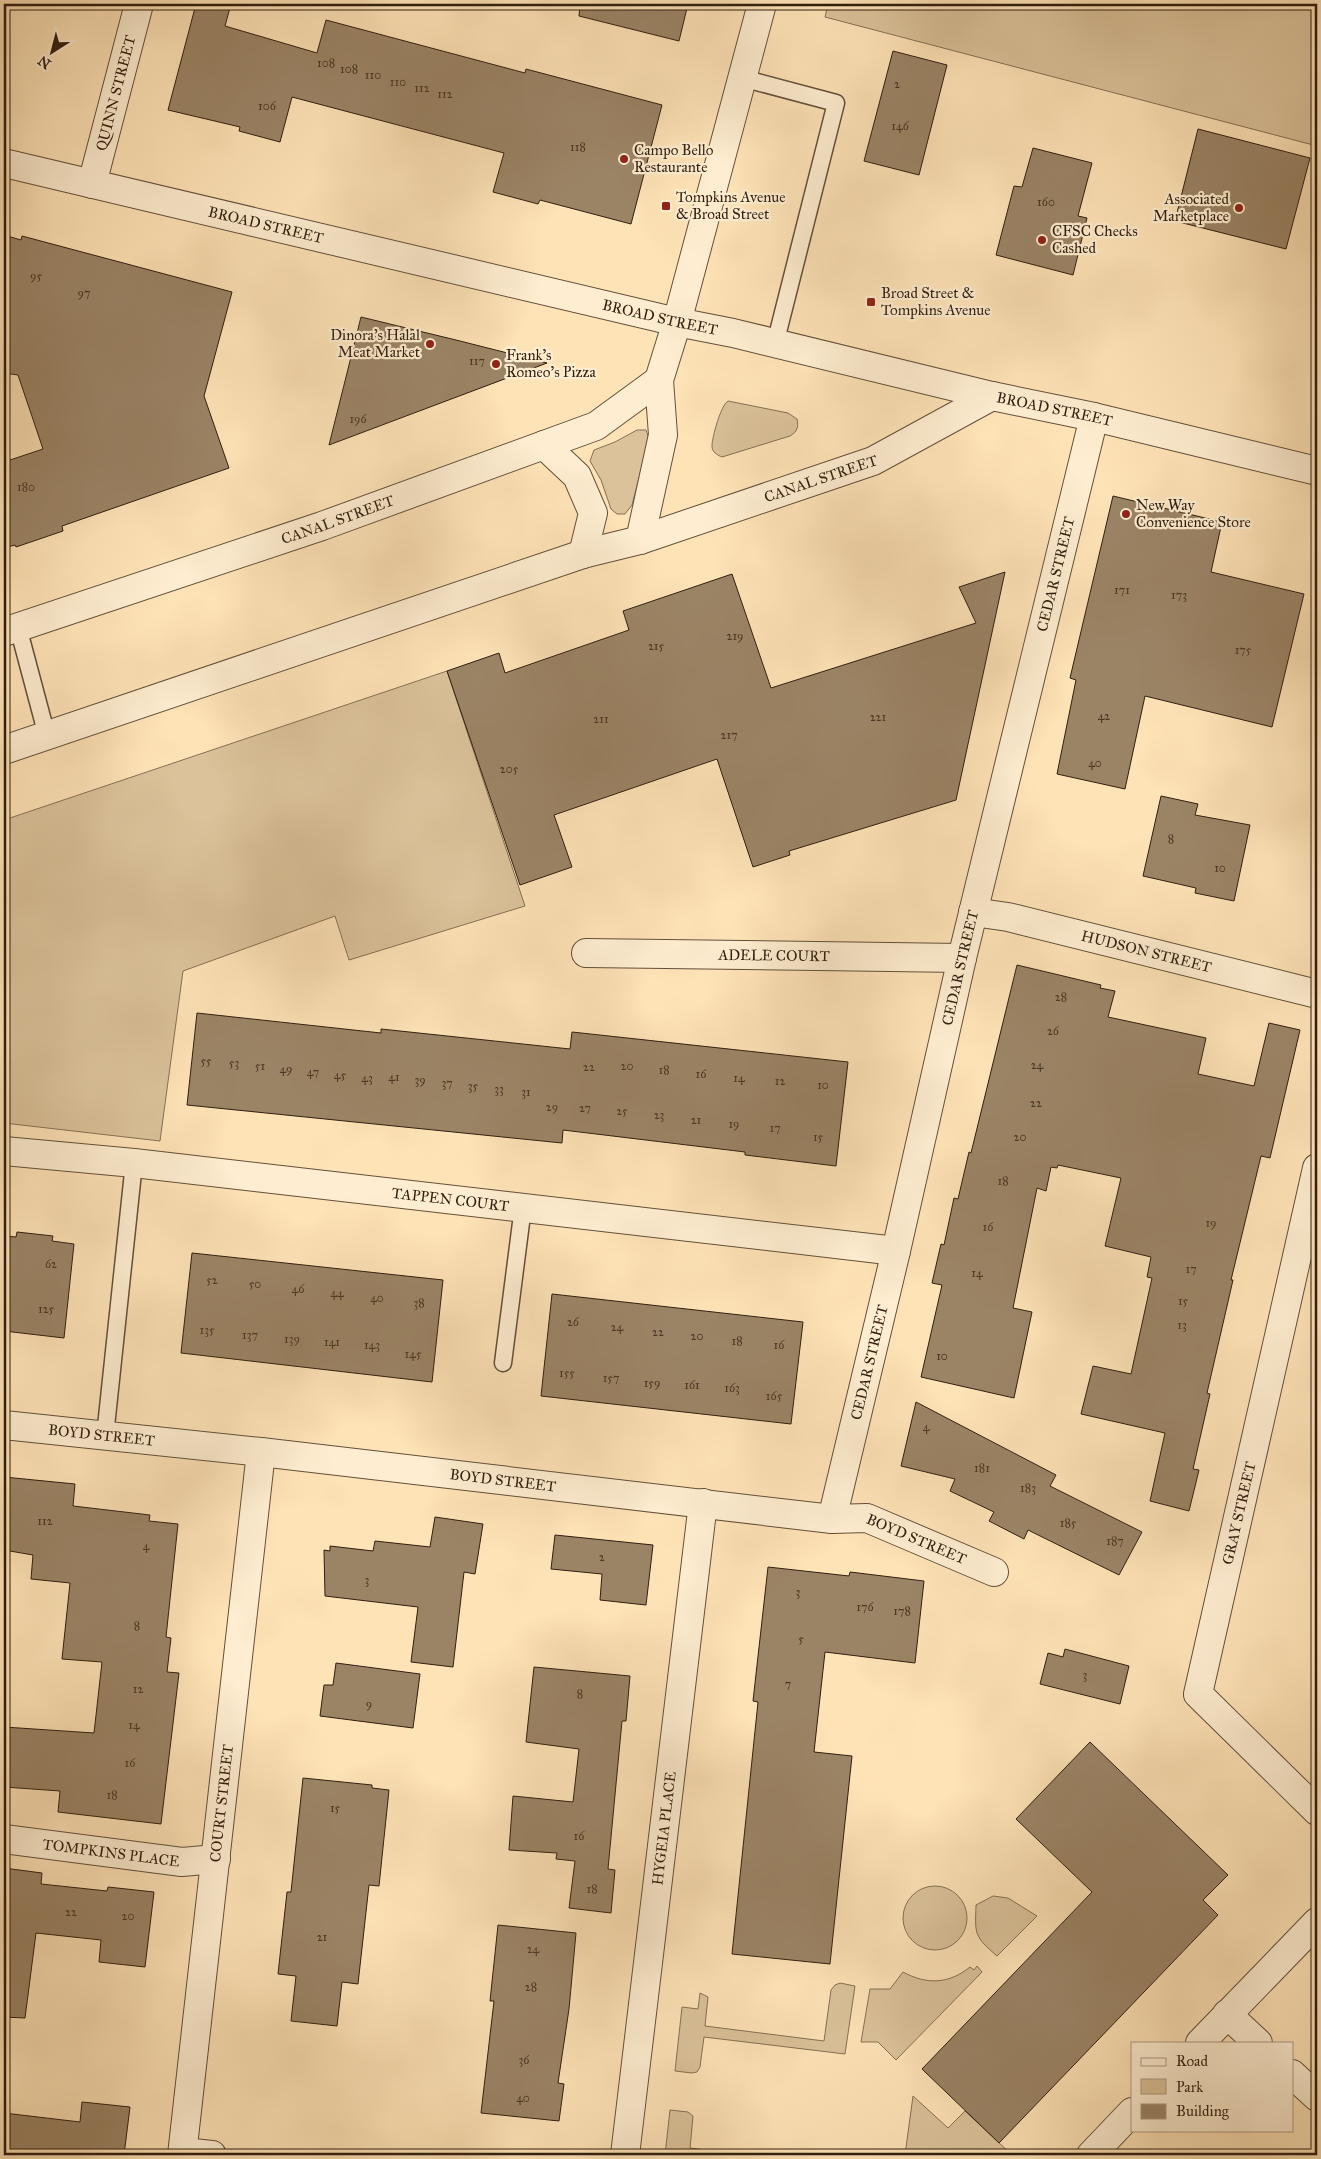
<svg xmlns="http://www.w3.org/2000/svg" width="1321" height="2159" viewBox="0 0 1321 2159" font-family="'IM FELL Great Primer',serif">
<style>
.green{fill:#dbc29a;stroke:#867054}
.building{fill:#9b8466;stroke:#301e0f}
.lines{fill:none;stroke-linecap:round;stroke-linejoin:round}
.service-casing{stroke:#644f39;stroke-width:19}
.minor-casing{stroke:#644f39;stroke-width:30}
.tertiary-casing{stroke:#644f39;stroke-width:30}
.service{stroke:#feedd0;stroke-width:16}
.minor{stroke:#feedd0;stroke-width:28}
.tertiary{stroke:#feedd0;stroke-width:28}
.poi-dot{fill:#8f2418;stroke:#feedd0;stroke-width:2}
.labels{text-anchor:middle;stroke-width:4.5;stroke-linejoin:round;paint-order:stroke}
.number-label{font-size:12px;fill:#4b3825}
.street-label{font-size:15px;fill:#301e0f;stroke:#feedd0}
.poi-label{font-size:15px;fill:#301e0f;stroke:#feedd0;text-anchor:start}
</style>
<rect width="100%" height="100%" fill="#fee3b7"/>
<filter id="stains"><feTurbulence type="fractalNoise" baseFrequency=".004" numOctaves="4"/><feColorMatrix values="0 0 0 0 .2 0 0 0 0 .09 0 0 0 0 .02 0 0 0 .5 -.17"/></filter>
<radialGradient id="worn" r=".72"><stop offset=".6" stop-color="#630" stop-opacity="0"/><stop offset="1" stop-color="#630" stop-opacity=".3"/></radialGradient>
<g class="green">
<polygon points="828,4 1317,4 1317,146 825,17"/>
<path d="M728,401L788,413L797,419C799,427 797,432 790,436L722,457C717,455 712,452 712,446C712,437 721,405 728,401Z"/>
<polygon points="637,430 646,430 649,439 632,505 625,514 617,514 611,509 601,480 590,461 594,450 615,442"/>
<polygon points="447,671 525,906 349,960 335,916 183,971 160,1141 4,1123 4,820"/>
<circle cx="935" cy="1918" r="32"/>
<path d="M993,1896L1008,1898L1037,1916L997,1956C974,1936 975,1935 976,1905Z"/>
<path d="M977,1966L982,1972L896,2060L878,2042H861L870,1989H890L903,1972C927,1985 949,1984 970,1967L974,1970Z"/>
<polygon points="840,1983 855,1986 845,2054 704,2037 700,2067 697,2072 692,2073 675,2071 682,2007 698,2009 700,1993 708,1997 705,2026 824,2041 831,1990 835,1985"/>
<polygon points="913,2096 948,2128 965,2111 1012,2155 905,2155"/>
<polygon points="670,2110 688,2112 693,2116 690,2148 746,2155 665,2155"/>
</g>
<g class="building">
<polygon points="196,4 231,4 225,26 317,53 326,20 525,73 526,69 662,105 631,224 540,200 538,204 493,192 504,153 292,97 280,142 239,131 240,127 168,110"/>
<polygon points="580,4 688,4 679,41 579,16"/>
<polygon points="893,51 947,65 919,175 864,161"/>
<polygon points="1198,129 1310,158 1286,249 1175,221"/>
<polygon points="1033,148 1092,163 1078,216 1087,218 1073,275 996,255 1014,186 1022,187"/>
<polygon points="4,235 21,240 22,236 232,292 204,396 229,468 62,526 63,531 16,547 15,545 4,548 4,462 43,449 18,375 4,373"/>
<polygon points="361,317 456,340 547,363 329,445"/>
<polygon points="1113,496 1222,522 1211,572 1304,594 1272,727 1145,696 1125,789 1057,774 1076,680 1070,678"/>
<polygon points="1005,572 956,800 789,851 790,855 753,867 717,759 554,815 572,867 520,885 447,671 499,653 505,673 629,630 623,611 732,574 771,688 976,623 959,587"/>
<polygon points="1161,796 1198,804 1195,815 1250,825 1234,901 1195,893 1196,888 1143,876"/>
<polygon points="1017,965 1101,985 1100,988 1115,991 1108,1017 1206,1038 1198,1074 1254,1086 1269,1023 1300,1030 1270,1158 1261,1156 1231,1280 1233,1280 1207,1393 1210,1394 1193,1469 1199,1470 1189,1511 1150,1501 1165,1433 1081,1414 1093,1366 1131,1374 1152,1278 1147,1277 1151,1257 1105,1246 1121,1178 1058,1165 1057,1168 1051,1167 1046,1191 1037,1188 1013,1308 1032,1312 1014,1398 921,1377 942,1285 932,1283 941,1244 944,1245 954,1198 958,1199 969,1152 971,1153"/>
<polygon points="197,1013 381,1033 381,1029 570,1049 572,1032 848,1062 836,1166 745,1155 745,1152 563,1130 562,1143 187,1105"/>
<polygon points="17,1232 53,1236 52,1241 74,1244 64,1338 4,1331 4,1236 16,1237"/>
<polygon points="192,1253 443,1280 432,1382 181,1353"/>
<polygon points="552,1294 803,1322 791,1424 541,1396"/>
<polygon points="916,1402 1056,1475 1050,1486 1142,1532 1119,1575 1028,1530 1024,1539 989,1521 994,1512 950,1491 955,1479 901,1466"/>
<polygon points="4,1477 75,1484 73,1506 150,1515 149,1521 178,1524 166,1637 171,1638 167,1672 179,1673 161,1824 58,1812 60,1791 4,1787 4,1727 94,1733 102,1662 62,1659 70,1583 31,1579 33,1555 4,1550"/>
<polygon points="435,1517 483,1524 475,1574 464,1572 453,1667 411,1662 418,1607 325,1596 324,1550 330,1551 330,1546 373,1551 375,1541 430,1547"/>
<polygon points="555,1535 653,1545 646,1605 600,1600 602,1574 551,1569"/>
<polygon points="768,1567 849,1576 850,1572 924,1581 915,1663 825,1652 814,1752 852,1756 830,1964 732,1954 758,1702 753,1701"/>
<polygon points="1065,1649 1129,1666 1120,1704 1040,1684 1048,1653 1063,1657"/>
<polygon points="336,1663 420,1674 413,1728 320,1716 324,1685 333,1685"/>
<polygon points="534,1667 630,1676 626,1721 622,1721 608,1869 615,1870 611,1913 569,1908 575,1861 556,1859 557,1853 509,1850 513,1796 573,1802 579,1749 526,1742"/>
<polygon points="1090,1742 1228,1875 1203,1900 1218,1915 999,2143 922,2069 1092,1892 1016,1819"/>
<polygon points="303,1778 372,1785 372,1788 389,1790 379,1886 369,1885 358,1984 342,1982 337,2026 291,2021 296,1976 278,1974 287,1892 291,1892"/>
<polygon points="4,1868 42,1873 41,1884 107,1891 108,1887 154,1892 145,1967 99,1962 101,1940 36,1933 25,2018 4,2017"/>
<polygon points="498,1925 576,1933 569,2009 558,2083 564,2084 559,2121 481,2113 494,2001 490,2001"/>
<polygon points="82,2102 130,2107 124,2155 4,2155 4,2113 80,2122"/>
</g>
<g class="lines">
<defs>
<g id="service">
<polyline points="742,78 836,103 775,344"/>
<polyline points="18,627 47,736"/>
<polyline points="503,1363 523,1207"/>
<polyline points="105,1436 134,1163"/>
</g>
<g id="minor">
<path id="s1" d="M92,184L139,4"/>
<polyline points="544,445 577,476 593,513 583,554"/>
<polyline points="640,540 663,435 659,380 677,322"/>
<path id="s2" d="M4,632L322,526L596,426L659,380"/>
<path id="s3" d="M4,750L583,554L640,540L873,461L992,396"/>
<path id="s4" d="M973,912L1008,917L1317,994"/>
<path id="s5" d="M586,953L962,958"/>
<path id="s6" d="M4,1151L134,1163L896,1251"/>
<polyline points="1317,1168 1198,1694 1317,1811"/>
<path id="s7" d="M4,1425L261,1452L832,1519L867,1518L994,1572"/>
<path id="s8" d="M832,1519L896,1251L962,958L1094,417"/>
<path id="s9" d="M4,1839L182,1862L216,1859"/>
<polyline points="1227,2014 1258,2043"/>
<polyline points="1200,2043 1317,1922"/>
<polyline points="1292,2074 1317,2097"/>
<polyline points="183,2152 212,2155"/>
<path id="s10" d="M182,2155L261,1452"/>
<path id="s11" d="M625,2155L703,1503"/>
<polyline points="1091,2155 1132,2112"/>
</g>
<g id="tertiary">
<path id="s12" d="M4,163L677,322L733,333L992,396L1094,417L1317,471"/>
<polyline points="677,322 762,4"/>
</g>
</defs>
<use href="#service" class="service-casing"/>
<use href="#minor" class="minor-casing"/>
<use href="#tertiary" class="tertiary-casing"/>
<use href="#service" class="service"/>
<use href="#minor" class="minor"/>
<use href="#tertiary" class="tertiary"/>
</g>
<g class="poi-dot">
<circle cx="624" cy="159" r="5"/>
<rect x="661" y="201" width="10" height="10" rx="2.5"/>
<circle cx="1239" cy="208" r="5"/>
<circle cx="1042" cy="240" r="5"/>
<rect x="866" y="297" width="10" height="10" rx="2.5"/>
<circle cx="430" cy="344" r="5"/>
<circle cx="496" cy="364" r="5"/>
<circle cx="1126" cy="514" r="5"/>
</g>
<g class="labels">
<g class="number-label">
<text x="326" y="67">108</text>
<text x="349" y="73">108</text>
<text x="373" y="79">110</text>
<text x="398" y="86">110</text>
<text x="897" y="88">2</text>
<text x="422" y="92">112</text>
<text x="445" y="98">112</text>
<text x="267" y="110">106</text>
<text x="900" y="130">146</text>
<text x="578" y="151">118</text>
<text x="1046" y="206">160</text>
<text x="36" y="280">95</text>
<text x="84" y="297">97</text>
<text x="477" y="365">117</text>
<text x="358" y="423">196</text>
<text x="26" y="491">180</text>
<text x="1122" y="594">171</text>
<text x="1179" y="599">173</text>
<text x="735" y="640">219</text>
<text x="656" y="650">215</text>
<text x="1243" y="654">175</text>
<text x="1104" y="720">42</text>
<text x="878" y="721">221</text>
<text x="601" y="723">211</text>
<text x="729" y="739">217</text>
<text x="1095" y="767">40</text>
<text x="509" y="773">205</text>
<text x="1171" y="843">8</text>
<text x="1220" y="872">10</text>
<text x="1061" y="1001">28</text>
<text x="1053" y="1035">26</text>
<text x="206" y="1065">55</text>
<text x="234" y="1067">53</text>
<text x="1037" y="1069">24</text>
<text x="260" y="1070">51</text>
<text x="627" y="1070">20</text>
<text x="589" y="1071">22</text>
<text x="286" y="1073">49</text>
<text x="664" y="1074">18</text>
<text x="313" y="1076">47</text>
<text x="701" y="1078">16</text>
<text x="340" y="1079">45</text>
<text x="394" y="1081">41</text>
<text x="367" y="1082">43</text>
<text x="739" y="1082">14</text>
<text x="420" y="1084">39</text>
<text x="780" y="1085">12</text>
<text x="447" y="1087">37</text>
<text x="823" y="1089">10</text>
<text x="473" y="1090">35</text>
<text x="499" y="1093">33</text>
<text x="526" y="1096">31</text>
<text x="1036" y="1107">22</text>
<text x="552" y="1111">29</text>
<text x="585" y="1112">27</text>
<text x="622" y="1115">25</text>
<text x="659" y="1119">23</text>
<text x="696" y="1124">21</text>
<text x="734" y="1128">19</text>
<text x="775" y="1132">17</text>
<text x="818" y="1141">15</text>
<text x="1020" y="1141">20</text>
<text x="1003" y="1185">18</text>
<text x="1211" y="1227">19</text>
<text x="988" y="1231">16</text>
<text x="51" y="1268">62</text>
<text x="1191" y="1273">17</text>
<text x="977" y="1277">14</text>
<text x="212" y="1284">52</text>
<text x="255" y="1288">50</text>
<text x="298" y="1293">46</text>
<text x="337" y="1297">44</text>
<text x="377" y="1302">40</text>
<text x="1183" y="1305">15</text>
<text x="419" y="1307">38</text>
<text x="46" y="1313">125</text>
<text x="573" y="1326">26</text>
<text x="1182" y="1329">13</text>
<text x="617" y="1331">24</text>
<text x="207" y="1334">135</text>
<text x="658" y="1336">22</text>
<text x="250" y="1339">137</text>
<text x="697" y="1340">20</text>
<text x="292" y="1343">139</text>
<text x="737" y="1345">18</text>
<text x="332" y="1346">141</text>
<text x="372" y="1349">143</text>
<text x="779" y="1349">16</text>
<text x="413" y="1358">145</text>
<text x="942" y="1360">10</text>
<text x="567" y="1377">155</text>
<text x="611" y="1382">157</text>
<text x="652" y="1387">159</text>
<text x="692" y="1389">161</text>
<text x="732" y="1392">163</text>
<text x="774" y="1400">165</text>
<text x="926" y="1431">4</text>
<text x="982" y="1472">181</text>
<text x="1028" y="1492">183</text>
<text x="45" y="1525">112</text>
<text x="1068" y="1527">185</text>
<text x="1115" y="1545">187</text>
<text x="146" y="1550">4</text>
<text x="602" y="1561">2</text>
<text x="367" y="1584">3</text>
<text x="798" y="1596">3</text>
<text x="865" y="1611">176</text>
<text x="902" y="1615">178</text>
<text x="137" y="1630">8</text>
<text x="801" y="1643">5</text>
<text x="1085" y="1679">3</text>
<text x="788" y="1688">7</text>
<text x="138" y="1693">12</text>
<text x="580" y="1698">8</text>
<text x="369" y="1708">9</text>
<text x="134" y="1729">14</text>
<text x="130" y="1767">16</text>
<text x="112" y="1799">18</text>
<text x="335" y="1812">15</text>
<text x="579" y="1840">16</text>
<text x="592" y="1893">18</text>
<text x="71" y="1916">22</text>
<text x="128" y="1920">20</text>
<text x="322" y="1941">21</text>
<text x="533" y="1953">24</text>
<text x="531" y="1991">28</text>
<text x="524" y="2064">36</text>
<text x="523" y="2102">40</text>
</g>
<g class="street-label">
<text dy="5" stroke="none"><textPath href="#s1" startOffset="94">QUINN STREET</textPath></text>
<text dy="5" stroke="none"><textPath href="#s12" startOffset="269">BROAD STREET</textPath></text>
<text dy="5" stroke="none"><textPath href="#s12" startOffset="674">BROAD STREET</textPath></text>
<text dy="5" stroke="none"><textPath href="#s12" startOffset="1079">BROAD STREET</textPath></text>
<text dy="5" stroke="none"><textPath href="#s3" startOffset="861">CANAL STREET</textPath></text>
<text dy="5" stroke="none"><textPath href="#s2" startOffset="352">CANAL STREET</textPath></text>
<text dy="5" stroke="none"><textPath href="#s8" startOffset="971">CEDAR STREET</textPath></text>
<text dy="5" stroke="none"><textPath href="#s4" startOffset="178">HUDSON STREET</textPath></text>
<text dy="5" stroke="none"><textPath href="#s5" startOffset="188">ADELE COURT</textPath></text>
<text dy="5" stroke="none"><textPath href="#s8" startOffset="566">CEDAR STREET</textPath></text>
<text dy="5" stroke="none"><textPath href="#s6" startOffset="449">TAPPEN COURT</textPath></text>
<text dy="5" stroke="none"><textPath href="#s8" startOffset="161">CEDAR STREET</textPath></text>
<text dy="5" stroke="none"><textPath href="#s7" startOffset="98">BOYD STREET</textPath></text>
<text dy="5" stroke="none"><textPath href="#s7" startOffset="502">BOYD STREET</textPath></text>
<text transform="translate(1239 1513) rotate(-77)" y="5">GRAY STREET</text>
<text dy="5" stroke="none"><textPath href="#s7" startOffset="922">BOYD STREET</textPath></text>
<text dy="5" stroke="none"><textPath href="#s10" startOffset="354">COURT STREET</textPath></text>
<text dy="5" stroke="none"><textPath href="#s11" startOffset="329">HYGEIA PLACE</textPath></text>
<text dy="5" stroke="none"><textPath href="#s9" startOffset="108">TOMPKINS PLACE</textPath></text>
</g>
<g class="poi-label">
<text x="634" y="155">Campo Bello<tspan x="634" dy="17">Restaurante</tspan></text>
<text x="676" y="202">Tompkins Avenue<tspan x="676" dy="17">&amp; Broad Street</tspan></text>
<text x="1229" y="204" text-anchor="end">Associated<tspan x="1229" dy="17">Marketplace</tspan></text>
<text x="1052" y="236">CFSC Checks<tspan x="1052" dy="17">Cashed</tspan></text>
<text x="881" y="298">Broad Street &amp;<tspan x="881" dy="17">Tompkins Avenue</tspan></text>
<text x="420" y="340" text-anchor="end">Dinora's Halal<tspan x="420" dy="17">Meat Market</tspan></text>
<text x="506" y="360">Frank's<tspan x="506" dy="17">Romeo's Pizza</tspan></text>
<text x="1136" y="510">New Way<tspan x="1136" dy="17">Convenience Store</tspan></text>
</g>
</g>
<rect width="1321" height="2159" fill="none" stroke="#fee3b7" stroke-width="20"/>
<rect x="5" y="5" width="1311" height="2149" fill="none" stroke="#301e0f" stroke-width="2.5"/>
<rect x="10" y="10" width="1301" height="2139" fill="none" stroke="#301e0f"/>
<rect x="1131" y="2042" width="162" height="90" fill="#feedd0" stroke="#ac9a83"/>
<rect x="1141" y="2058" width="25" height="8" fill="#feedd0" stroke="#ac9a83"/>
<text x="1176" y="2066" font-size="15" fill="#301e0f">Road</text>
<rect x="1141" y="2079" width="25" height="15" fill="#dbc29a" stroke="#ac9a83"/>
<text x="1176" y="2092" font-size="15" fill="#301e0f">Park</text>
<rect x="1141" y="2104" width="25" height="15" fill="#9b8466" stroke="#ac9a83"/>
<text x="1176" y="2116" font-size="15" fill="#301e0f">Building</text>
<g transform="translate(52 52) rotate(216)" stroke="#feedd0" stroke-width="4" paint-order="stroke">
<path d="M0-4L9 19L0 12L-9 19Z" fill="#301e0f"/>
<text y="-8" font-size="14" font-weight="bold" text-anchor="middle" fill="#301e0f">N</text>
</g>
<rect width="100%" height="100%" filter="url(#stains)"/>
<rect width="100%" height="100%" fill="url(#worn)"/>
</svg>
